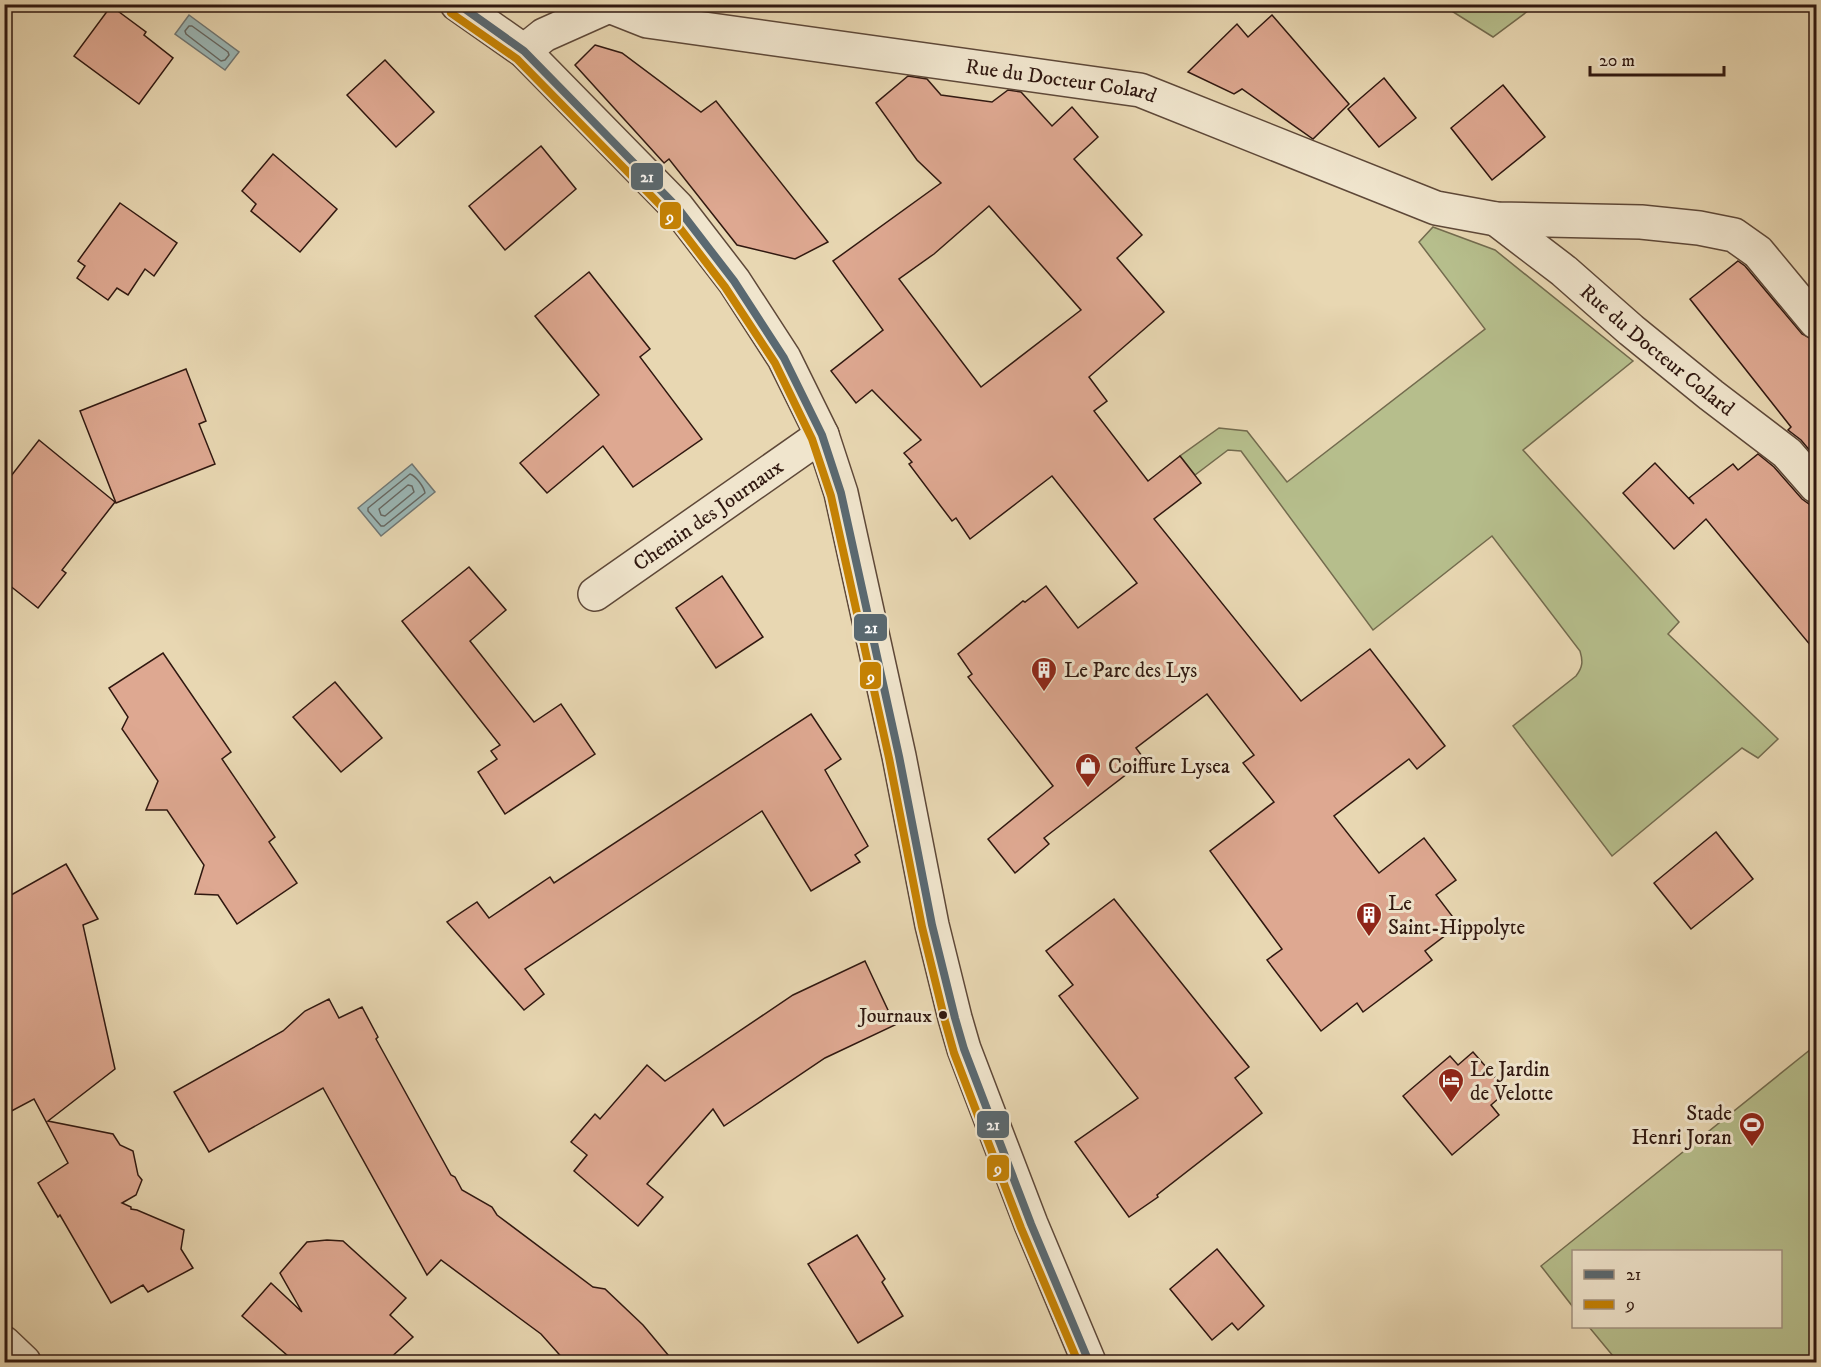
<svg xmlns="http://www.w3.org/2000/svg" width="1821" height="1367" viewBox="0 0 1821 1367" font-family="'IM FELL DW Pica',serif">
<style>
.green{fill:#b6be8c;stroke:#736b4e;stroke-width:1.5}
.water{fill:#9bb7b6;stroke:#707774;stroke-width:1.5}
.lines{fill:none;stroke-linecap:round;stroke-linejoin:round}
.shore{stroke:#666863;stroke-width:1.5}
.building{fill:#dea891;stroke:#301810;stroke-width:1.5;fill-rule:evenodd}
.minor-casing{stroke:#5e4838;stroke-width:36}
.minor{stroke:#f0e5cd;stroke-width:33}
.bus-1-casing{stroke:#f0e5cd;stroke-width:12}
.bus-2-casing{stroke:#f0e5cd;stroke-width:12}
.bus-1{stroke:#5a6971;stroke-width:8}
.bus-2{stroke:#c58204;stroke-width:8}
.bus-dot{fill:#301810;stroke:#f0e5cd;stroke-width:2}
.labels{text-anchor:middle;stroke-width:6;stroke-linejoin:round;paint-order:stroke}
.bus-label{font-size:20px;fill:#301810;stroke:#f0e5cd;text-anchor:end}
.street-label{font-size:21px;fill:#301810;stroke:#f0e5cd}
.poi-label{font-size:21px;fill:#301810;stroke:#f0e5cd;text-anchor:start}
.line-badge{stroke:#f0e5cd;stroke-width:2}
.badge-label{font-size:16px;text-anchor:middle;font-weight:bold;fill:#fff}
</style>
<rect width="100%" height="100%" fill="#e8d7b2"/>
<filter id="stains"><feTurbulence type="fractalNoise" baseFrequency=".00333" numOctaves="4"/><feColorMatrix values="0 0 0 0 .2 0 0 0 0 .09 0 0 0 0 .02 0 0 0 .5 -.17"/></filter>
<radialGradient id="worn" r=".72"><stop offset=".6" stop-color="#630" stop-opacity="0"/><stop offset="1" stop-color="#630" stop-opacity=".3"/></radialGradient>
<g class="green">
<polygon points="1442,5 1536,5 1493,37"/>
<path d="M1433,227L1495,250L1633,361L1523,450L1679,622L1668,634L1778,739L1758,758L1742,748L1612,856L1513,726L1576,676C1583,667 1583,661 1580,651L1492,536L1373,630L1241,451L1228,450L1195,475L1180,456L1219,428L1247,431L1287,482L1485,329L1419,242Z"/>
<polygon points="1816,1045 1816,1362 1618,1362 1589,1327 1780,1326 1780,1252 1574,1252 1573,1307 1541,1266"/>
</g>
<g class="water">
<polygon points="189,15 239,52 225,70 175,34"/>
<polygon points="412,464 435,492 381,536 358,508"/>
</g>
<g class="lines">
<g class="shore">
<polygon points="189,26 192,26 228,52 229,55 225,60 221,61 186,34 185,31"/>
<path d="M410,474C416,476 424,487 425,493L384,526H381L368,511V508Z"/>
<polygon points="408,485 412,486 414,492 385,516 381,515 379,509"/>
</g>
</g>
<g class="building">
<polygon points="111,6 146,32 144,35 173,58 139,104 74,56"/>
<polygon points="1272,15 1349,104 1313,139 1242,89 1234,94 1188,72 1237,24 1248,37"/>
<polygon points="595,45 622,53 701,112 716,101 828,242 795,259 737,245 669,159 664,163 575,65"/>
<polygon points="385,60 434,112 396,147 347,95"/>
<path d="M908,76L927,79L941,95L992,102L1008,90L1021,92L1052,126L1072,107L1098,137L1074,159L1142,235L1117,258L1164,312L1089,377L1107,401L1094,411L1148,481L1180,456L1201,483L1154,519L1301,701L1370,649L1445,746L1417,769L1409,759L1334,816L1379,873L1424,838L1456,880L1436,895L1459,925L1425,951L1432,960L1363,1012L1357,1003L1321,1031L1267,960L1282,949L1210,851L1274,802L1243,763L1254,755L1207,694L1136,748L1145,760L1044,838L1049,844L1015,873L988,839L1053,786L968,677L972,674L958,654L1023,601L1025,602L1046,586L1078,628L1137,583L1052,476L970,539L956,518L952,521L909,464L912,462L904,453L921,440L872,390L856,403L831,371L883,330L833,261L941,183L917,160L876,103ZM989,206L1081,310L981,387L899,279L934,254Z"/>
<polygon points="1384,78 1416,118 1379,147 1348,109"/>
<polygon points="1503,85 1545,137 1492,180 1451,128"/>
<polygon points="541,146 576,189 505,250 469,206"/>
<polygon points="273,154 337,209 300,252 251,211 256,204 242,191"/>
<polygon points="120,203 177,243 154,276 145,269 128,295 117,288 108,300 77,278 85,266 78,261"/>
<polygon points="1738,261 1745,266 1802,334 1816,341 1816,458 1801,440 1788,430 1791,427 1690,299"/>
<polygon points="589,272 650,349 640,357 702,439 633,487 603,446 547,493 520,463 599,395 535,316"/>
<polygon points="186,369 206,421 199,424 215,464 116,503 80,411"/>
<polygon points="39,440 115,502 62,570 66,573 38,608 4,581 4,485"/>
<polygon points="1758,454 1774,467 1802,499 1809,504 1816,504 1816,652 1706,519 1674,549 1623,493 1655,463 1694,504 1689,498 1733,464 1738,470"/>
<polygon points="469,567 506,610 470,641 534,722 561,704 595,754 505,814 478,772 497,759 491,751 500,745 402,621"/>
<polygon points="722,576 763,637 716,668 676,608"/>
<polygon points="163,653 231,752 222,759 275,837 269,842 297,883 237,924 218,895 195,894 204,865 167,810 146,810 158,781 122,729 128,717 109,688"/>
<polygon points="335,682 382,738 341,772 293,717"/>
<polygon points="811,714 841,759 825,770 868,846 855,855 860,862 811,891 762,811 525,969 544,994 524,1010 447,922 477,902 489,918 550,877 554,883"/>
<polygon points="1716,832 1753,879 1691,929 1654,883"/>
<polygon points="66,864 98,919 83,925 115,1069 48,1121 113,1134 120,1145 133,1151 138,1175 142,1180 136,1195 122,1203 131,1207 131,1209 137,1210 184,1230 181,1249 193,1268 148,1292 143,1285 111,1303 60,1215 58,1217 38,1183 68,1163 34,1099 4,1115 4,899"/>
<polygon points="1114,899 1249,1067 1235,1078 1262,1113 1157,1195 1158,1197 1129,1217 1075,1142 1138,1098 1059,996 1073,985 1046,951"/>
<polygon points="865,961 895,1025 825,1058 724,1126 713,1109 647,1184 663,1197 638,1226 574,1171 587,1155 571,1142 595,1114 600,1119 647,1065 665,1081 793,995"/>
<polygon points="329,999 339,1018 362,1007 378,1037 376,1039 451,1175 455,1177 462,1190 492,1207 497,1215 593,1287 605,1289 643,1325 674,1362 566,1362 541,1334 441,1260 427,1275 323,1088 209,1152 174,1092 283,1031 305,1011"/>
<polygon points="1473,1052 1507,1091 1491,1105 1499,1115 1452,1155 1403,1096 1450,1056 1458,1065"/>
<polygon points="857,1235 885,1279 882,1282 903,1316 858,1343 808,1264"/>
<polygon points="327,1240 343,1241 406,1298 390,1315 413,1337 386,1362 295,1362 242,1316 271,1283 302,1312 280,1273 307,1242"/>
<polygon points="1217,1249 1264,1306 1238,1330 1232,1323 1212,1340 1170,1289"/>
</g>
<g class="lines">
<defs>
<g id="minor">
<polyline points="457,4 524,51 677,207 734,281 784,358 822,435 841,493 899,756 932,925 955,1018 964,1049 1031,1224 1089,1362"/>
<path id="s1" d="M524,51L544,35L609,6L647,21L1140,90L1436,208L1496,219L1641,222L1699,228L1734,235L1758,252L1816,322"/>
<path id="s2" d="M1496,219L1564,271L1631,330L1711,395L1787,453L1816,486"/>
<path id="s3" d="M595,594L822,435"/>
<polyline points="4,1343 24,1362"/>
</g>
</defs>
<use href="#minor" class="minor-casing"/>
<use href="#minor" class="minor"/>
<defs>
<polyline id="bus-1" points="458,4 524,51 677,207 734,281 784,358 822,435 841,493 899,756 932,925 955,1018 964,1049 1031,1224 1089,1362"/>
<polyline id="bus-2" points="451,13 517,59 669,214 725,287 775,363 812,439 831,496 889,758 922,927 945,1021 954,1053 1021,1228 1078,1362"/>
</defs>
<use href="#bus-1" class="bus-1-casing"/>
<use href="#bus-2" class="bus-2-casing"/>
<use href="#bus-1" class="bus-1"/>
<use href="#bus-2" class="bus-2"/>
</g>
<defs>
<symbol id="building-pin" viewBox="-11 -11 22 30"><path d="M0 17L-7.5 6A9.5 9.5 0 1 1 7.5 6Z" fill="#8f2418" stroke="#f0e5cd"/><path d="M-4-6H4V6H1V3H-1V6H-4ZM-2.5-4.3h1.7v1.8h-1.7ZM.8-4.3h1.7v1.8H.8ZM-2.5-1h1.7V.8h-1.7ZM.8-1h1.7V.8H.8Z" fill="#fff"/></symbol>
<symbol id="shop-pin" viewBox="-11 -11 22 30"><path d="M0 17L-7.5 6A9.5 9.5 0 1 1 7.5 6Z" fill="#8f2418" stroke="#f0e5cd"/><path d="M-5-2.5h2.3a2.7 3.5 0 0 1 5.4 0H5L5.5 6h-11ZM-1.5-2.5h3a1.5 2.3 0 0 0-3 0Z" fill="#fff"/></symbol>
<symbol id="hotel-pin" viewBox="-11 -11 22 30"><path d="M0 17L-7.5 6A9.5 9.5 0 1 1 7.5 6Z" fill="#8f2418" stroke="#f0e5cd"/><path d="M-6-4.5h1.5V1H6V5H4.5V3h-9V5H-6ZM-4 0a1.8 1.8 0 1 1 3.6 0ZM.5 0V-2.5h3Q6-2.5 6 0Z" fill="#fff"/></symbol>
<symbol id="stadium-pin" viewBox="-11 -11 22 30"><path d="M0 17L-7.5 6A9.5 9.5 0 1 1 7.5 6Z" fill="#8f2418" stroke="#f0e5cd"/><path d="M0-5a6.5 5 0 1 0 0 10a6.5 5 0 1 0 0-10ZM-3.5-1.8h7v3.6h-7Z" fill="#fff"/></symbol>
</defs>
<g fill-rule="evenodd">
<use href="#building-pin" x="1029" y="655" width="30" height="40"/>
<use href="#shop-pin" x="1073" y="751" width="30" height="40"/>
<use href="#building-pin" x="1354" y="900" width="30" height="40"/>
<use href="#hotel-pin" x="1436" y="1066" width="30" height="40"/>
<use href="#stadium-pin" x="1737" y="1110" width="30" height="40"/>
</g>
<circle class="bus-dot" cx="943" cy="1015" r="5"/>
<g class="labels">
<g class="bus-label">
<text x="932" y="1022">Journaux</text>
</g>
<g class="street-label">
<text dy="7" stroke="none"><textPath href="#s1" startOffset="556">Rue du Docteur Colard</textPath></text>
<text dy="7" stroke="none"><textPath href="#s2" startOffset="208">Rue du Docteur Colard</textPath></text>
<text dy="7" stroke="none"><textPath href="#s3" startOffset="138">Chemin des Journaux</textPath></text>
</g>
<g class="poi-label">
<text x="1064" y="677">Le Parc des Lys</text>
<text x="1108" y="773">Coiffure Lysea</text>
<text x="1388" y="910">Le<tspan x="1388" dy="24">Saint-Hippolyte</tspan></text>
<text x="1470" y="1076">Le Jardin<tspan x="1470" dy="24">de Velotte</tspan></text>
<text x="1732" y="1120" text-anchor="end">Stade<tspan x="1732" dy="24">Henri Joran</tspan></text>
</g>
</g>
<g class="line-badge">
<rect x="630" y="162" width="34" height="29" rx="6" fill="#5a6971"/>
<rect x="659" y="201" width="23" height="29" rx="6" fill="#c58204"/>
<rect x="853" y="613" width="35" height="29" rx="6" fill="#5a6971"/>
<rect x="859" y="661" width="23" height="29" rx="6" fill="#c58204"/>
<rect x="976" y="1110" width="34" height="29" rx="6" fill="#5a6971"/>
<rect x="986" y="1154" width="24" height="28" rx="6" fill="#c58204"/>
</g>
<g class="badge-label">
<text x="647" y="182">21</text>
<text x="670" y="222">9</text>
<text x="871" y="633">21</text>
<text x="871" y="682">9</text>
<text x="993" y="1130">21</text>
<text x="998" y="1174">9</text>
</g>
<rect width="1821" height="1367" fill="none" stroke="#e8d7b2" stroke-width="24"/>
<rect x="6" y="6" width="1809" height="1355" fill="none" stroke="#301810" stroke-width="3"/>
<rect x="12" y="12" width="1797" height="1343" fill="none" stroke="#301810" stroke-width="1.5"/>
<rect x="1572" y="1250" width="210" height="78" fill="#f0e5cd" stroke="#a39381" stroke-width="1.5"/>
<rect x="1584" y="1270" width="30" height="9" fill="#5a6971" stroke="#a39381" stroke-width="1.5"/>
<text x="1626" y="1280" font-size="18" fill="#301810">21</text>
<rect x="1584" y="1300" width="30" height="9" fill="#c58204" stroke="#a39381" stroke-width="1.5"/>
<text x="1626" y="1310" font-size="18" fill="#301810">9</text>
<path d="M1590 66v9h134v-9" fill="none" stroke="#301810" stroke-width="3"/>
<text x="1599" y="66" font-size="18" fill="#301810" stroke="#f0e5cd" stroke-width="4.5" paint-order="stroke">20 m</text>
<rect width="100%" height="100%" filter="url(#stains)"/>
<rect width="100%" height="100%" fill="url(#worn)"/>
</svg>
